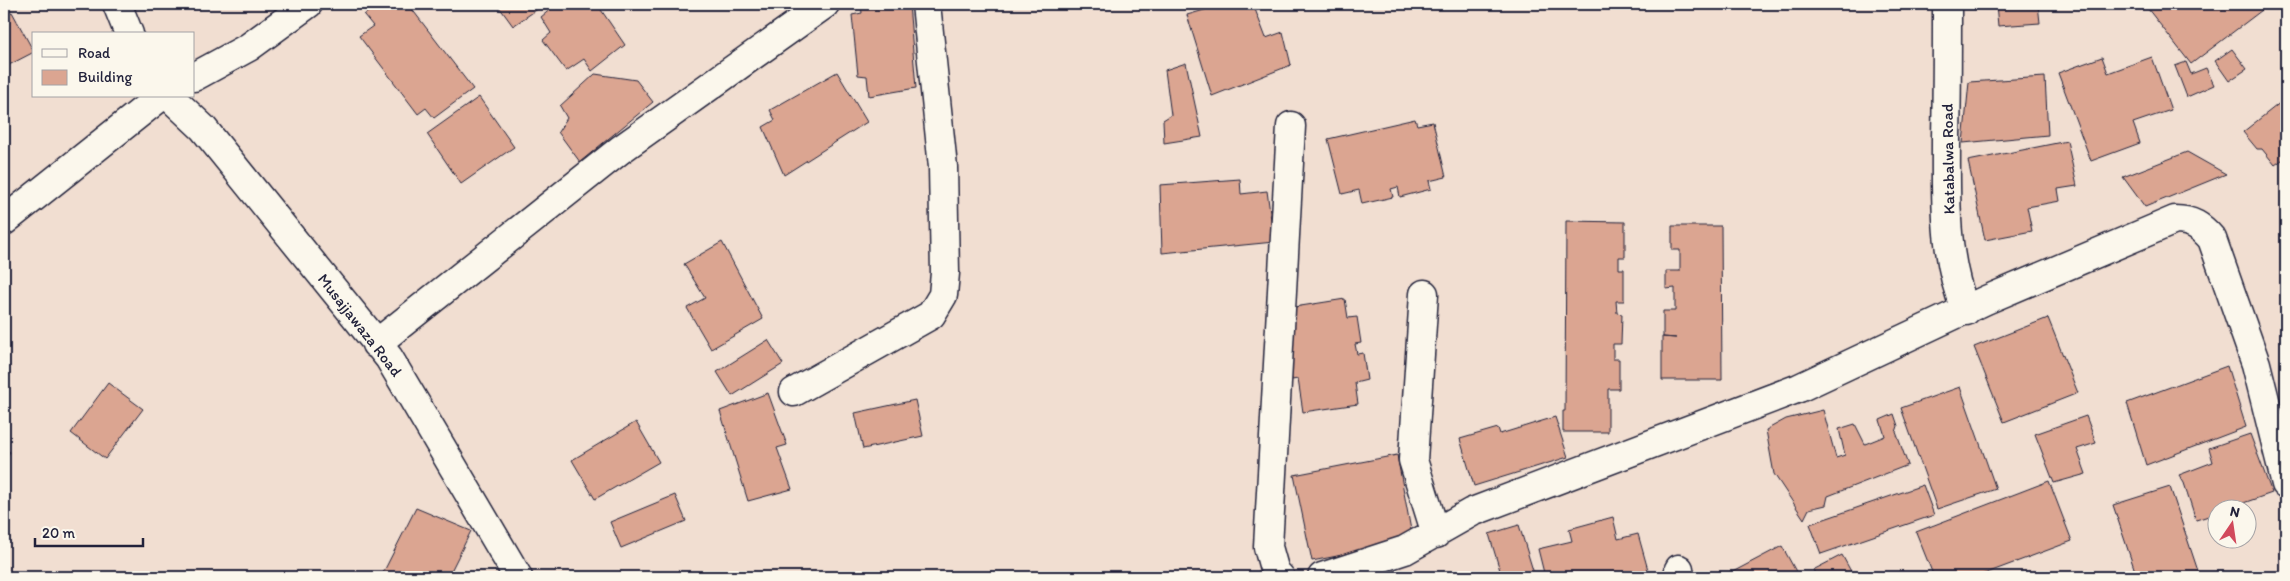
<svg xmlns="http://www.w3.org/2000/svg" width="2290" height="581" font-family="Itim,sans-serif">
	<rect width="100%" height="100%" fill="#f1ded1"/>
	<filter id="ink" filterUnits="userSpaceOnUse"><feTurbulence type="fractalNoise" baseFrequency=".02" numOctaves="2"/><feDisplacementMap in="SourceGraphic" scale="10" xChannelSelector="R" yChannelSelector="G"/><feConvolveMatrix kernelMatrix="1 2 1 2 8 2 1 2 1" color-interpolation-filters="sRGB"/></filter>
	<g filter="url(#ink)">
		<!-- building -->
		<path fill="#dba591" stroke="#22223b" d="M378,4H408L473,89L434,118L426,108L418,114L359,36L373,26L364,15Z
			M497,4H545L513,26Z
			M557,4H597L625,45L592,71L584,59L566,71L543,40L551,33L541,17Z
			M861,4H909L916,88L869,96L867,76L858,75L852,15L862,13Z
			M1178,4H1209L1178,7Z
			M1225,4H1253L1266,38L1283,32L1291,65L1212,96L1187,15Z
			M1996,4H2038L2040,23L1998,26Z
			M2144,4H2270L2191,64Z
			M12,12L34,52L7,66L4,59V17Z
			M2232,49L2247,69L2229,81L2215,61Z
			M2102,57L2108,73L2152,57L2171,110L2133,123L2140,143L2091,161L2058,73Z
			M2186,62L2191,74L2206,68L2214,85L2187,97L2175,66Z
			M1186,63L1202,137L1164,143L1163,120L1171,115L1165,70Z
			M837,72L867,122L784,175L763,127L775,120L770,110Z
			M595,74L636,80L653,102L580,162L558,132L567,118L560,106Z
			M2045,77L2048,135L1963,143L1969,82Z
			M479,97L514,147L461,184L427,134Z
			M2286,98V157L2275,165L2262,149H2257L2243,132Z
			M1415,119L1417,125L1433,122L1446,177L1429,181L1431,189L1400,197L1398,187L1391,189L1393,197L1362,204L1359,190L1342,194L1328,139Z
			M2067,141L2077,186L2058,189L2060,201L2027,207L2032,231L1985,240L1968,161Z
			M2187,152L2226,174L2145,207L2123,177Z
			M1240,179L1241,194L1267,191L1274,242L1162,253L1160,185Z
			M1566,221L1625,222V257H1619V269H1624V301H1616L1617,313L1622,314L1621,344H1613V359H1619V389H1608V432H1563V411H1565Z
			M1672,226H1721L1722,380H1662V337L1676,338L1663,337V311H1675V288L1666,289V271H1680V250H1672Z
			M722,242L763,319L711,349L687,308L705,298L684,264Z
			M1345,299L1348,318L1357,317L1361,343L1355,344L1357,354L1363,353L1367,380L1355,383L1358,404L1303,412L1298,379L1292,380L1286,341L1288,308Z
			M2048,318L2078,393L2004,422L1974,347Z
			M768,340L783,364L732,396L717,372Z
			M2227,366L2246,427L2146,465L2127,403Z
			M108,383L143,409L105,459L71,433Z
			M1960,387L1996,489L1937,509L1901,408Z
			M768,393L787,445L777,448L792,489L748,501L720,411Z
			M915,400L923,436L863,449L855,413Z
			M1823,410L1836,458L1845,455L1839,429L1855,424L1865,444L1885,436L1880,420L1894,414L1898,426L1896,432L1908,465L1828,496L1826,505L1809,509L1804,519L1774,474L1766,430L1786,419Z
			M2086,416L2096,443L2077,449L2086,474L2054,483L2035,434Z
			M1555,417L1568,457L1474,486L1460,439L1498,428L1500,434Z
			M636,422L659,462L595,499L572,460Z
			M2250,434L2272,493L2229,508H2218V513L2196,520L2184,483L2179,475L2213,462L2209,448Z
			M4,447L10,452L4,460Z
			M1397,455L1413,541L1312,561L1294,475Z
			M2049,481L2072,541L1976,577H1934L1916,532Z
			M1923,485L1934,515L1821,554L1810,524Z
			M2170,487L2200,577H2137L2113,505Z
			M675,495L686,521L621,548L610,522Z
			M416,508L471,531L448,577H381Z
			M1613,517L1618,539L1638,534L1650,577H1545L1538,549L1572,541L1569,529Z
			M1519,525L1535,577H1502L1489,534Z
			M1782,546L1799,577H1723Z
			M1842,555L1854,577H1817L1813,570Z"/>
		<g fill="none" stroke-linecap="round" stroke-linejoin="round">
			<defs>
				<path id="minor" d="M117,4L129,34
					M1947,4C1947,48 1947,93 1946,138C1946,195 1943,257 1966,311
					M194,77L249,47L308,4
					M169,96L203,128L389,358L518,577
					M4,221L161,96
					M1424,294L1413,460L1436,534
					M376,344L620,150L825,4
					M794,392L931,315L943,295L945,273L943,167L926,4
					M1679,569L1680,577
					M1280,577L1275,572L1268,547L1291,126
					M1322,577L1405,550L1472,512L1799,388L1986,300L2175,220C2192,220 2201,226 2212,239L2256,364L2286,484"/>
			</defs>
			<!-- minor casing -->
			<use href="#minor" stroke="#22223b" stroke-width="31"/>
			<!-- minor -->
			<use href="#minor" stroke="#fbf7ec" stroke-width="28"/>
		</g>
	</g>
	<g text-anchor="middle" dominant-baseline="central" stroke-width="4" stroke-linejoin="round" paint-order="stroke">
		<!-- street labels -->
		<g font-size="16" fill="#22223b" stroke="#fbf7ec">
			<text transform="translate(1948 159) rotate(-91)">Katabalwa Road</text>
			<text transform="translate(360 325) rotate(52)">Musajjawaza Road</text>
		</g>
	</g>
	<!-- margin -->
	<rect width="2290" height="581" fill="none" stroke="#fbf7ec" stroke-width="20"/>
	<rect x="10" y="10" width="2270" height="561" fill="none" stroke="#22223b" stroke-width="2" filter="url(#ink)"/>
	<!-- legend -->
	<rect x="32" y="32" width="162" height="65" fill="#fbf7ec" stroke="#a4a2a5"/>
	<rect x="42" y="49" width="25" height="8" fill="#fbf7ec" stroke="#a4a2a5"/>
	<text x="78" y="58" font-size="15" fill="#22223b">Road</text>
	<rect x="42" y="70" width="25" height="15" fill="#dba591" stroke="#a4a2a5"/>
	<text x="78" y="82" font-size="15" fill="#22223b">Building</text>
	<!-- north arrow -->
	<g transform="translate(2232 524) rotate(13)"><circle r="24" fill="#fbf7ec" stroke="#a4a2a5"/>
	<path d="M0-4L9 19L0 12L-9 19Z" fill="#d1495b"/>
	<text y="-8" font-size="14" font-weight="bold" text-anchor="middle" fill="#22223b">N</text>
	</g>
	<!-- scale -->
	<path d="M35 538v8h108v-8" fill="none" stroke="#22223b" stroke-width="2.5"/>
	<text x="42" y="538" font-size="15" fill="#22223b" stroke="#fbf7ec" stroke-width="4" paint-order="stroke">20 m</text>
</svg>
